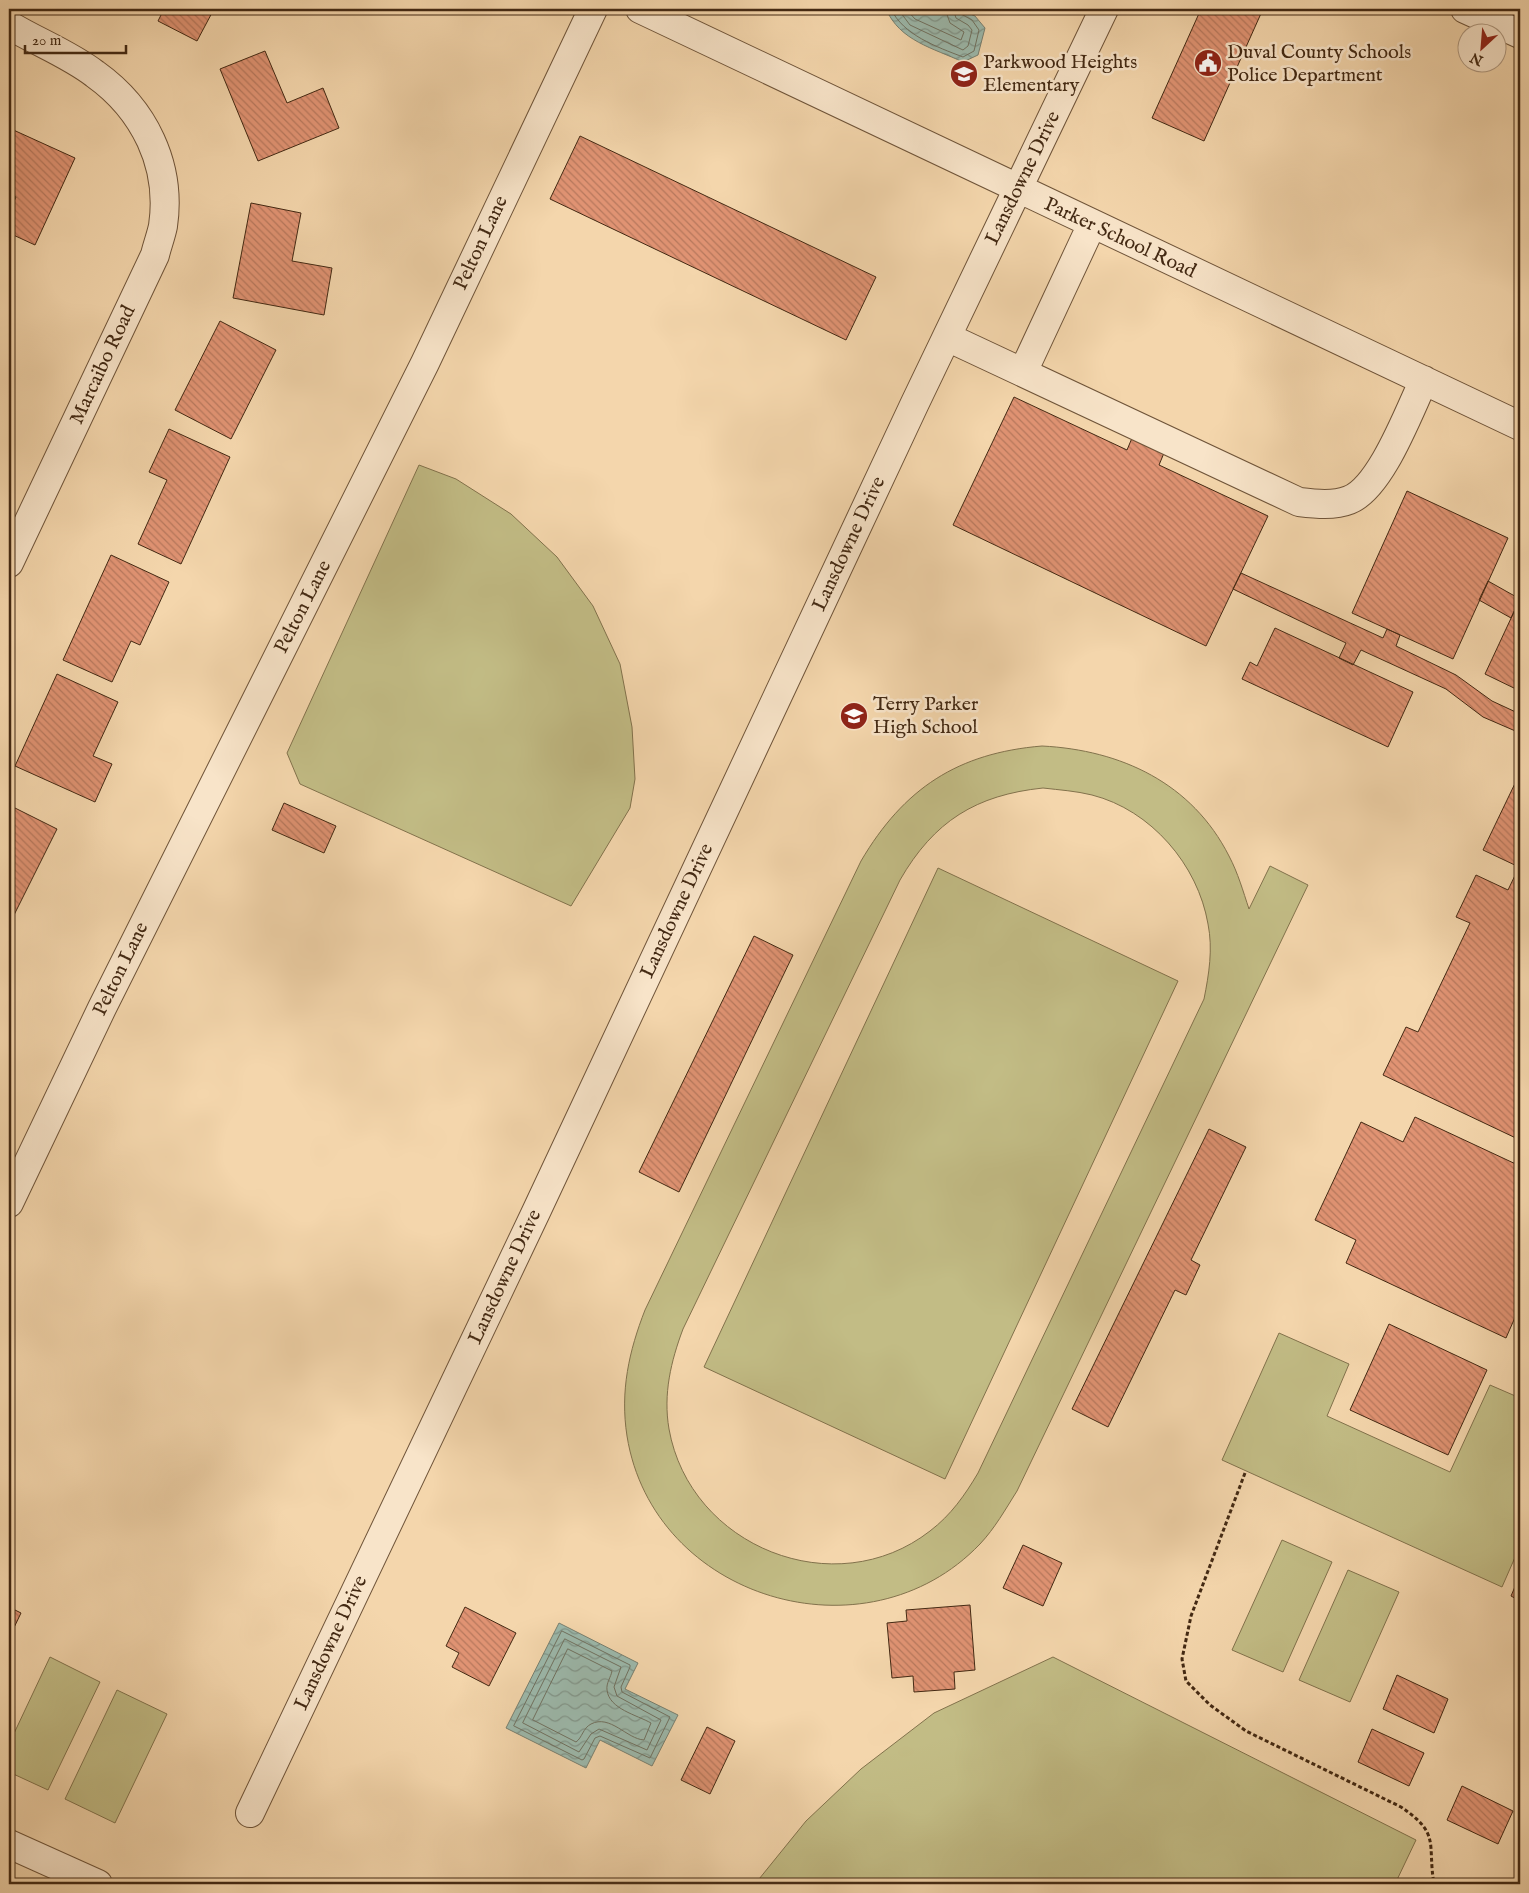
<svg xmlns="http://www.w3.org/2000/svg" width="1529" height="1893" font-family="'IM FELL English',serif">
	<defs>
		<pattern id="water-waves" width="16" height="10" patternUnits="userSpaceOnUse" patternTransform="scale(1.25)"><rect width="16" height="10" fill="#9cb9ac"/><path d="M0 5q4-4 8 0t8 0" fill="none" stroke="#81968b"/></pattern>
		<pattern id="building-back-hatch" width="6" height="6" patternUnits="userSpaceOnUse" patternTransform="scale(1.25)"><rect width="6" height="6" fill="#e09373"/><path d="M-1 5l2 2M0 0l6 6M5-1l2 2" fill="none" stroke="#b7785d"/></pattern>
	</defs>
	<rect width="100%" height="100%" fill="#f4d6ac"/>
	<filter id="stains"><feTurbulence type="fractalNoise" baseFrequency=".004" numOctaves="4"/><feColorMatrix values="0 0 0 0 .2 0 0 0 0 .09 0 0 0 0 .02 0 0 0 .5 -.17"/></filter>
	<radialGradient id="worn" r=".72"><stop offset=".6" stop-color="#630" stop-opacity="0"/><stop offset="1" stop-color="#630" stop-opacity=".3"/></radialGradient>
	<!-- grass -->
	<path fill="#c2bc85" stroke="#82724c" fill-rule="evenodd" d="M419,465L456,479L511,514L557,557L593,606L620,664L632,727L635,779L630,808L571,906L300,784L287,753Z
		M1042,746C1121,750 1192,783 1229,856C1238,873 1243,891 1249,909L1270,866L1308,885L1017,1491C1005,1510 995,1528 980,1544C866,1663 653,1599 627,1436C620,1391 629,1351 645,1310L861,861C904,788 958,753 1042,746ZM1043,788C1060,790 1076,791 1092,795C1151,810 1198,865 1208,924C1213,949 1209,974 1204,999L978,1473C965,1495 951,1515 930,1531C835,1605 690,1547 669,1429C663,1394 671,1361 683,1329L900,880C934,821 976,795 1043,788Z
		M938,868L1178,981L945,1479L704,1367Z
		M1279,1333L1349,1364L1327,1416L1450,1472L1490,1385L1520,1398V1546L1502,1587L1222,1460Z
		M1282,1540L1332,1562L1283,1672L1232,1650Z
		M1348,1570L1399,1592L1350,1702L1299,1680Z
		M50,1657L100,1682L48,1790L9,1772V1744Z
		M1053,1657L1416,1840L1395,1884H755L806,1821L861,1769L934,1713Z
		M117,1690L167,1714L115,1823L65,1799Z"/>
	<!-- water -->
	<path fill="url(#water-waves)" stroke="#787f6f" d="M886,9H959L975,16L985,28L978,55L963,62C933,48 900,41 886,9Z
		M559,1623L638,1663L625,1689L678,1715L652,1766L600,1740L586,1768L506,1728Z"/>
	<g fill="none" stroke-linecap="round" stroke-linejoin="round">
		<!-- shore -->
		<path stroke="#707160" stroke-width="1" d="M891,9C903,35 937,47 963,57L974,51L979,30L972,20L961,14L959,9
			M898,9L910,25L963,50L968,46L972,30L968,25L956,18L953,9
			M906,9L915,19L961,40L964,32L950,23L945,9
			M562,1631L630,1665V1667L621,1687L622,1692L670,1717L650,1758L600,1736L595,1738L584,1759L582,1760L514,1726Z
			M565,1639L621,1667L614,1687L617,1696L661,1720L647,1750L599,1729L591,1734L579,1752L523,1723Z
			M568,1649L612,1671C611,1677 606,1683 607,1690C609,1709 637,1715 651,1723L644,1740C627,1739 610,1714 591,1724C583,1728 582,1738 576,1742L533,1720Z"/>
	</g>
	<!-- building -->
	<path fill="url(#building-back-hatch)" stroke="#432913" d="M164,9H214L197,41L158,21Z
		M1201,9H1263L1204,141L1152,118Z
		M265,51L287,103L323,88L339,128L258,161L220,69Z
		M9,128L75,158L35,245L9,233V212L16,197L9,194Z
		M580,136L876,277L846,340L550,199Z
		M251,203L301,213L292,261L332,268L324,315L233,298Z
		M220,321L276,350L231,439L175,410Z
		M1014,397L1127,450L1132,438L1164,453L1159,465L1268,516L1206,646L953,525Z
		M169,429L230,457L181,564L138,544L167,480L149,472Z
		M1407,491L1508,538L1453,659L1352,613Z
		M111,555L169,582L140,645L131,641L112,682L63,660Z
		M1241,573L1383,638L1387,629L1400,635L1396,646L1456,675L1492,701L1520,714V733L1483,717L1446,689L1361,650L1353,665L1339,658L1346,643L1233,589Z
		M1488,581L1520,599L1511,618L1479,600Z
		M1520,599V691L1485,674Z
		M1275,628L1413,692L1388,747L1242,679L1250,662L1257,666Z
		M57,674L118,702L93,756L112,764L95,802L15,766Z
		M1520,773V1140L1383,1075L1406,1027L1418,1032L1470,923L1456,917L1476,875L1508,890L1519,867L1483,850Z
		M284,803L336,826L324,853L272,830Z
		M9,805L57,829L9,925Z
		M754,936L793,955L679,1192L639,1172Z
		M1415,1117L1520,1166V1306L1506,1338L1346,1263L1356,1240L1315,1220L1361,1122L1403,1142Z
		M1209,1129L1246,1147L1191,1260L1200,1265L1186,1295L1175,1290L1108,1427L1072,1409Z
		M1389,1324L1487,1370L1448,1455L1350,1410Z
		M1023,1545L1062,1563L1043,1606L1003,1588Z
		M1520,1575V1601L1511,1596Z
		M970,1605L975,1670L954,1672L955,1689L914,1692L913,1676L892,1678L887,1623L907,1621L906,1610Z
		M9,1607L21,1613L9,1638Z
		M465,1607L516,1633L489,1686L452,1667L459,1653L446,1646Z
		M1397,1675L1448,1699L1434,1733L1383,1709Z
		M707,1727L735,1741L710,1794L681,1780Z
		M1372,1729L1424,1753L1409,1786L1358,1762Z
		M1462,1786L1513,1811L1498,1844L1447,1820Z"/>
	<g fill="none" stroke-linecap="round" stroke-linejoin="round">
		<defs>
			<path id="minor" d="M640,9L1520,426
				M1465,9L1520,34
				M9,25C37,42 69,54 95,74C144,109 172,165 163,226C161,236 157,246 155,255L9,563
				M947,337L1299,502C1316,504 1334,506 1349,500C1381,488 1409,411 1424,380
				M1023,372L1092,224
				M9,1203L102,1008L425,363L593,9
				M250,1813L536,1212L915,403L1104,9
				M9,1844L98,1884"/>
		</defs>
		<!-- minor casing -->
		<use href="#minor" stroke="#6f5439" stroke-width="30"/>
		<!-- path -->
		<path stroke="#432913" stroke-width="3" stroke-dasharray="4 2.5" stroke-linecap="butt" d="M1245,1473L1191,1616L1182,1659L1186,1681L1210,1705L1246,1731L1401,1807C1441,1834 1427,1843 1434,1884"/>
		<!-- minor -->
		<use href="#minor" stroke="#f8e4c9" stroke-width="28"/>
	</g>
	<!-- icons -->
	<defs>
		<symbol id="civic-disc" viewBox="-11 -11 22 22"><circle r="9.5" fill="#8f2418" stroke="#f8e4c9"/><path d="M-.6-6.5H3V-4.5H.6V-3L4-1V1h2V6H-6V1h2V-1L-.6-3ZM-1.2 2.5V6h2.4V2.5Z" fill="#fff"/></symbol>
		<symbol id="school-disc" viewBox="-11 -11 22 22"><circle r="9.5" fill="#8f2418" stroke="#f8e4c9"/><path d="M0-5L7-2L0 1L-7-2ZM-4 1L0 2.5L4 1V4Q0 6-4 4Z" fill="#fff"/></symbol>
	</defs>
	<g fill-rule="evenodd">
		<use href="#civic-disc" x="1192" y="47" width="32" height="32"/>
		<use href="#school-disc" x="948" y="58" width="32" height="32"/>
		<use href="#school-disc" x="838" y="700" width="32" height="32"/>
	</g>
	<g text-anchor="middle" dominant-baseline="central" stroke-width="5" stroke-linejoin="round" paint-order="stroke">
		<!-- poi labels -->
		<g font-size="20" fill="#432913" stroke="#f8e4c9" text-anchor="start">
			<text x="1227" y="52">Duval County Schools<tspan x="1227" dy="23">Police Department</tspan></text>
			<text x="983" y="62">Parkwood Heights<tspan x="983" dy="23">Elementary</tspan></text>
			<text x="873" y="704">Terry Parker<tspan x="873" dy="23">High School</tspan></text>
		</g>
		<!-- street labels -->
		<g font-size="20" fill="#432913" stroke="#f8e4c9">
			<text transform="translate(1023 178) rotate(-64)">Lansdowne Drive</text>
			<text transform="translate(1120 238) rotate(25)">Parker School Road</text>
			<text transform="translate(481 243) rotate(-65)">Pelton Lane</text>
			<text transform="translate(103 365) rotate(-65)">Marcaibo Road</text>
			<text transform="translate(849 544) rotate(-65)">Lansdowne Drive</text>
			<text transform="translate(303 607) rotate(-63)">Pelton Lane</text>
			<text transform="translate(677 911) rotate(-65)">Lansdowne Drive</text>
			<text transform="translate(121 969) rotate(-64)">Pelton Lane</text>
			<text transform="translate(505 1277) rotate(-65)">Lansdowne Drive</text>
			<text transform="translate(331 1643) rotate(-65)">Lansdowne Drive</text>
		</g>
	</g>
	<!-- margin -->
	<rect width="1529" height="1893" fill="none" stroke="#f4d6ac" stroke-width="30"/>
	<rect x="10" y="10" width="1509" height="1873" fill="none" stroke="#432913" stroke-width="2.5"/>
	<rect x="15" y="15" width="1499" height="1863" fill="none" stroke="#432913"/>
	<!-- north arrow -->
	<g transform="translate(1482 48) rotate(206)"><circle r="24" fill="#f8e4c9" stroke="#b09980"/>
	<path d="M0-4L9 19L0 12L-9 19Z" fill="#8f2418"/>
	<text y="-8" font-size="14" font-weight="bold" text-anchor="middle" fill="#432913">N</text>
	</g>
	<!-- scale -->
	<path d="M25 45v8h101v-8" fill="none" stroke="#432913" stroke-width="2.5"/>
	<text x="32" y="45" font-size="15" fill="#432913" stroke="#f8e4c9" stroke-width="4" paint-order="stroke">20 m</text>
	<rect width="100%" height="100%" filter="url(#stains)"/>
	<rect width="100%" height="100%" fill="url(#worn)"/>
</svg>
